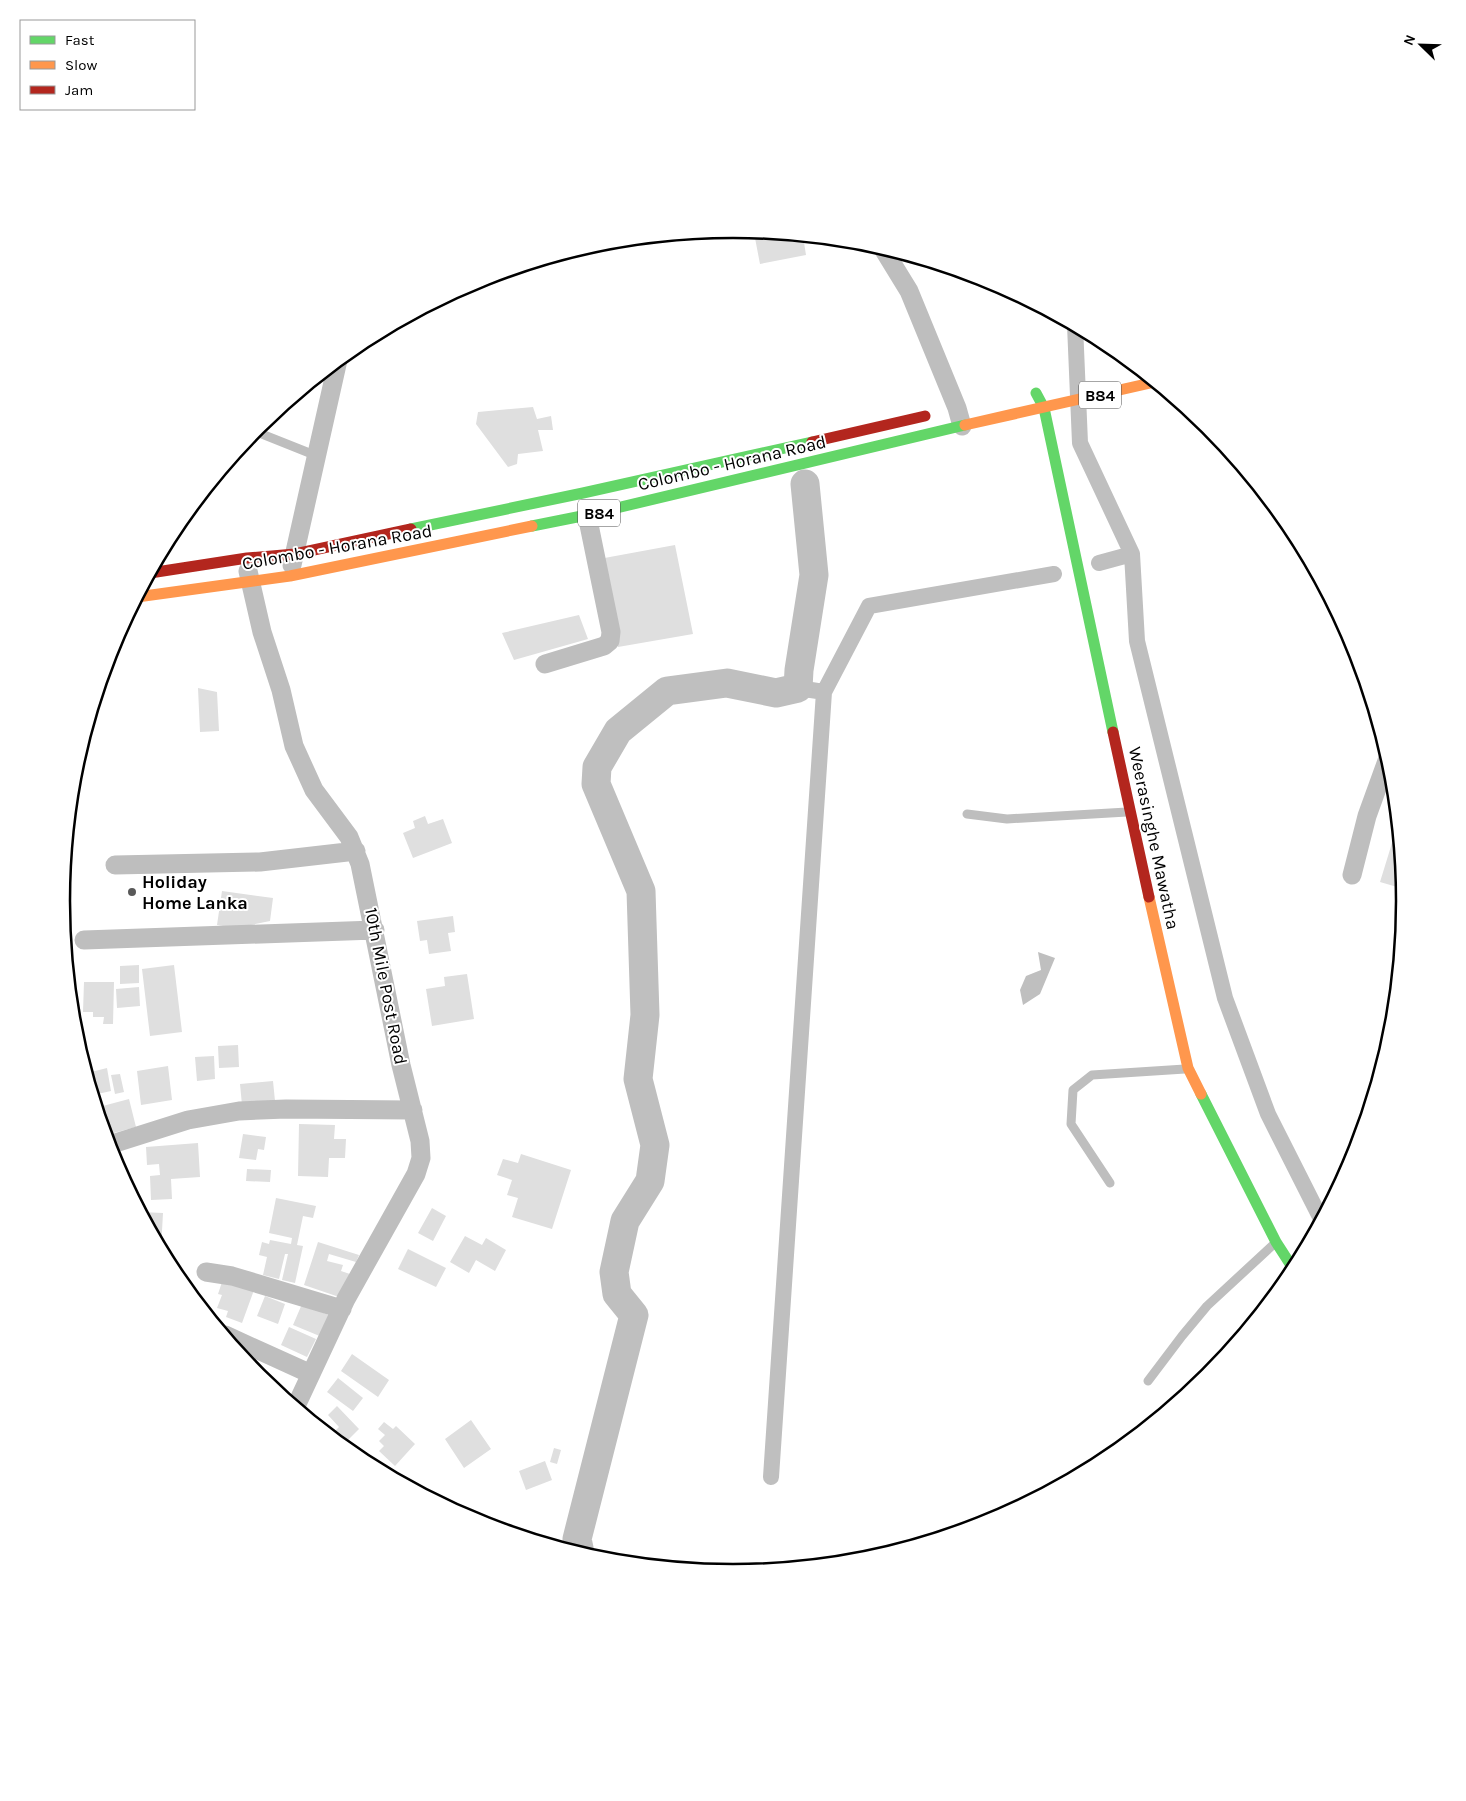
<svg xmlns="http://www.w3.org/2000/svg" width="1466" height="1801" font-family="Karla,sans-serif">
	<rect width="100%" height="100%" fill="#fff"/>
	<!-- water -->
	<path fill="#bfbfbf" d="M1038,952L1055,958L1040,994L1023,1005L1020,990L1026,976L1041,970Z"/>
	<g fill="none" stroke-linecap="round" stroke-linejoin="round">
		<!-- canal -->
		<path stroke="#bfbfbf" stroke-width="16" d="M1075,325L1080,443L1132,554L1137,641L1225,998L1268,1114L1321,1219
			M1099,563L1132,554
			M824,692L869,606L1054,574
			M771,1477L824,692L798,688"/>
		<!-- river -->
		<path stroke="#bfbfbf" stroke-width="29" d="M580,1553L577,1539L634,1315L617,1294L614,1272L625,1221L650,1181L655,1145L638,1079L645,1015L641,891L596,784L597,767L618,731L667,691L727,683L776,693L798,688L799,670L814,575L805,484"/>
	</g>
	<!-- building -->
	<path fill="#dfdfdf" d="M779,233L803,236L806,255L760,264L755,238Z
		M533,407L537,419L551,416L553,430H538L543,451L518,454L517,464L508,467L476,424L478,412Z
		M675,545L693,634L618,647L599,559Z
		M579,615L588,639L514,660L502,633Z
		M198,688L217,692L219,731L200,732Z
		M425,816L428,824L443,819L452,843L413,858L403,833L415,828L413,821Z
		M1392,843L1399,846L1404,889L1380,882Z
		M222,891L273,898L270,921L236,928L217,925Z
		M453,916L455,932L448,933L451,951L429,954L427,940L420,941L417,921Z
		M139,965V983L120,984V966Z
		M174,965L182,1032L150,1036L142,969Z
		M467,974L474,1019L432,1026L426,989L445,986L444,977Z
		M84,982H114L113,1024H103L104,1017H93V1012H83Z
		M139,987L140,1006L117,1008L116,989Z
		M238,1045L239,1067L219,1068L218,1046Z
		M214,1056L215,1079L197,1081L195,1057Z
		M168,1066L172,1100L141,1105L137,1071Z
		M107,1068L111,1091L93,1095L87,1073Z
		M120,1074L124,1092L115,1094L111,1075Z
		M273,1081L275,1101L242,1105L240,1084Z
		M129,1099L136,1127L106,1135L99,1107Z
		M299,1124L335,1125L334,1139H346L345,1158H329L328,1177L298,1176Z
		M243,1134L266,1137L264,1150L258,1149L256,1160L239,1158Z
		M198,1143L200,1177L171,1179L172,1199L151,1200L150,1176L160,1175L159,1164L147,1165L146,1147Z
		M521,1154L571,1170L552,1229L512,1217L518,1198L507,1195L512,1180L497,1175L503,1159L518,1163Z
		M247,1169L271,1170L270,1182L246,1181Z
		M276,1198L316,1206L313,1218L303,1216L297,1245L303,1246L295,1283L282,1280L288,1254H285L279,1279L263,1275L267,1257L259,1255L262,1242L269,1244L270,1240L291,1244L292,1238L269,1233Z
		M432,1208L446,1216L433,1241L418,1233Z
		M141,1212L163,1213L161,1249L152,1232Z
		M465,1236L482,1245L486,1238L506,1250L495,1271L476,1260L469,1273L450,1262Z
		M318,1242L359,1255L356,1262L329,1254L327,1261L343,1265L341,1271L350,1274L342,1298L304,1285Z
		M408,1249L446,1268L436,1287L398,1269Z
		M223,1279L254,1290L242,1323L226,1317L228,1311L217,1308L222,1295L218,1294Z
		M265,1296L285,1304L278,1324L257,1316Z
		M302,1304L331,1316L322,1337L293,1325Z
		M289,1327L316,1339L307,1357L281,1345Z
		M352,1354L389,1380L378,1397L341,1371Z
		M338,1378L363,1398L353,1411L327,1392Z
		M337,1406L359,1429L343,1445L322,1428L325,1424L334,1432L339,1427L328,1415Z
		M471,1420L491,1449L464,1468L445,1439Z
		M384,1422L393,1429L396,1426L415,1444L395,1466L379,1451L384,1446L379,1441L385,1435L378,1429Z
		M554,1448L561,1450L557,1464L550,1462Z
		M545,1461L552,1480L526,1490L519,1471Z"/>
	<g fill="none" stroke-linecap="round" stroke-linejoin="round">
		<!-- lane -->
		<path stroke="#bebebe" stroke-width="9" d="M254,431L317,456
			M967,814L1007,819L1127,812
			M1110,1183L1071,1124L1073,1090L1092,1075L1185,1069
			M1148,1381L1182,1336L1207,1306L1274,1244"/>
		<!-- street -->
		<path stroke="#bebebe" stroke-width="19" d="M882,247L909,291L957,408L962,426
			M292,565L338,360
			M248,571L262,632L281,690L294,746L314,790L349,837L360,864L401,1065L420,1141L421,1158L416,1174L346,1299L296,1406
			M545,664L604,646L610,641L611,632L587,515
			M115,865L260,862L356,851
			M1352,875L1367,816L1388,758
			M84,940L375,930
			M109,1145L188,1120L239,1111L286,1109L413,1110
			M206,1272L232,1276L342,1309
			M225,1335L311,1374"/>
		<!-- fast -->
		<path stroke="#63d668" stroke-width="11" d="M1036,393L1044,408L1113,732
			M532,526L587,515L965,425
			M411,529L583,493L812,442
			M1201,1094L1276,1242L1294,1270"/>
		<!-- slow -->
		<path stroke="#ff974d" stroke-width="11" d="M965,425L1155,382
			M137,597L290,576L532,526
			M1149,897L1188,1068L1201,1094"/>
		<!-- jam -->
		<path stroke="#b3261e" stroke-width="11" d="M812,442L925,416
			M150,573L247,558L295,554L411,529
			M1113,732L1149,897"/>
	</g>
	<!-- markers -->
	<circle fill="#595959" stroke="#fff" stroke-width="2" cx="132" cy="892" r="5"/>
	<g text-anchor="middle" dominant-baseline="central" stroke-width="4" stroke-linejoin="round" paint-order="stroke">
		<!-- shield labels -->
		<g fill="#fff" stroke="#4c4c4c" stroke-width="1">
			<rect x="1079" y="381.5" width="42" height="27" rx="4"/>
			<rect x="578" y="499.5" width="42" height="27" rx="4"/>
		</g>
		<g font-size="16" font-weight="bold" fill="#000">
			<text x="1100" y="395">B84</text>
			<text x="599" y="513">B84</text>
		</g>
		<!-- street labels -->
		<g font-size="18" fill="#000" stroke="#fff">
			<text transform="translate(732 463) rotate(-13)">Colombo - Horana Road</text>
			<text transform="translate(337 547) rotate(-10)">Colombo - Horana Road</text>
			<text transform="translate(1154 838) rotate(78)">Weerasinghe Mawatha</text>
			<text transform="translate(386 986) rotate(79)">10th Mile Post Road</text>
		</g>
		<!-- poi labels -->
		<g font-size="18" font-weight="bold" fill="#000" stroke="#fff" text-anchor="start">
			<text x="142" y="882">Holiday<tspan x="142" dy="21">Home Lanka</tspan></text>
		</g>
	</g>
	<!-- crop -->
	<path d="M0 0H1466V1801H0ZM70 901a663 663 0 1 1 1326 0a663 663 0 1 1-1326 0Z" fill="#fff" fill-rule="evenodd"/>
	<path fill="none" stroke="#000" stroke-width="2.5" d="M70 901a663 663 0 1 1 1326 0a663 663 0 1 1-1326 0Z"/>
	<!-- legend -->
	<rect x="20" y="20" width="175" height="90" fill="#ffffff" stroke="#999999"/>
	<rect x="30" y="36" width="25" height="8" fill="#63d668" stroke="#999999"/>
	<text x="65" y="45" font-size="15" fill="#000000">Fast</text>
	<rect x="30" y="61" width="25" height="8" fill="#ff974d" stroke="#999999"/>
	<text x="65" y="70" font-size="15" fill="#000000">Slow</text>
	<rect x="30" y="86" width="25" height="8" fill="#b3261e" stroke="#999999"/>
	<text x="65" y="95" font-size="15" fill="#000000">Jam</text>
	<!-- north arrow -->
	<g transform="translate(1421 45) rotate(293)" stroke="#ffffff" stroke-width="4" paint-order="stroke">
	<path d="M0-4L9 19L0 12L-9 19Z" fill="#000000"/>
	<text y="-8" font-size="14" font-weight="bold" text-anchor="middle" fill="#000000">N</text>
	</g>
</svg>
